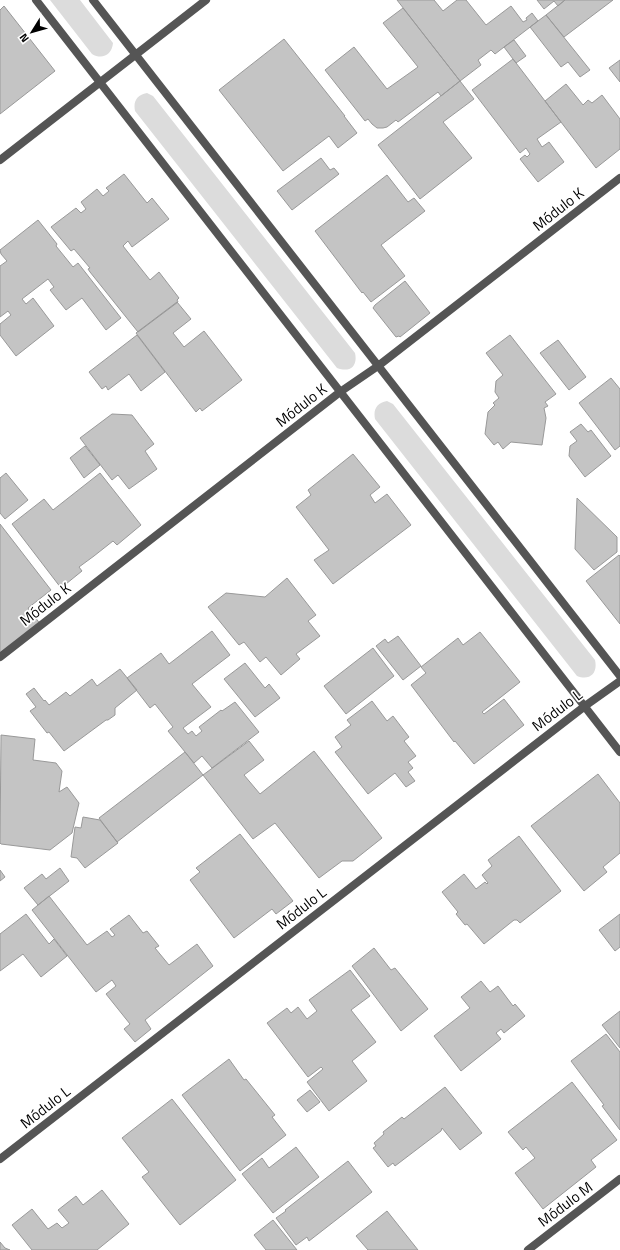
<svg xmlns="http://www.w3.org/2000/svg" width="620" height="1250" font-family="'Titillium Web',sans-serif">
	<rect width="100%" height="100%" fill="#fff"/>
	<!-- green -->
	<path fill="#dcdcdc" d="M50,0H80L113,43C112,55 102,60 92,54Z
		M147,93L153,96L355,353C358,366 350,373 337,368L135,111C133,101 137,95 147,93Z
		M387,401L393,404L595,660C598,673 590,681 577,676L375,419C373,409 377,403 387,401Z"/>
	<!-- building -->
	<path fill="#c4c4c4" stroke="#999" d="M397,0H434L443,11L457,0H466L486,25L511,6L523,22L527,20L526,18L532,13L538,21L495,54L491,50L478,60L481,65L460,81Z
		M537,0H565L558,6L554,1L544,9Z
		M565,0H613L564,37L546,15Z
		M4,6L55,71L0,114V10Z
		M403,8L460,81L441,96L438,92L398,122L396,120L387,127L383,128H377L372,124L368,119L365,121L325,70L354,47L387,89L418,67L383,23Z
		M546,15L590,70L580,77L568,62L561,67L530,27Z
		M284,39L345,116H344L357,133L338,148L329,136L283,171L219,90Z
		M514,40L526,56L516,63L504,47Z
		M513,59L561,122L537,139L542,147L549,142L564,162L538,182L520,159L525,155L527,157L530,154L526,148L520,153L472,90Z
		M620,60V82L609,68Z
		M460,81L474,99L443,122L472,158L420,199L378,145Z
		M566,84L583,105L588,100L592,103L602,95L620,119V149L596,168L545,101Z
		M321,158L330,170L334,168L339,174L292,210L277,191Z
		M124,174L147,203L152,198L169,219L132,247L128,241L123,246L150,280L159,272L179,298L177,300L178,302L138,332L90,272L88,269L90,268L74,249L71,251L51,227L76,208L81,213L86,209L81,202L97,189L103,196L109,191L106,188Z
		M387,175L408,202L414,198L425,211L381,245L405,276L371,302L363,292L362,293L315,231Z
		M38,220L57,244L56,246L73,267L78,263L121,318L106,330L82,298L66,310L50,290L54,287L48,279L22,299L26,304L33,298L54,326L16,356L0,335V324L11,315L8,311L0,317V266L7,261L1,254L0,250Z
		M405,281L430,313L400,337L399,336L396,337L373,308L375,305Z
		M177,302L191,319L173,333L184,347L204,331L242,380L202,411L200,408L196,412L136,333Z
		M137,335L165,372L141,391L129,374L108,390L106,386L102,389L89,372Z
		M510,335L556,394L545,402L548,406L544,408L546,418L542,445L511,442L503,449L498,442L494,445L485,434L488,412L495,405L493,403L499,398L495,392L496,381L503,375L486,353Z
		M558,340L586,377L569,390L540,353Z
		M611,378L620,389V446L615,450L579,403Z
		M112,414L132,415L154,444L145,451L157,469L129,489L118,475L112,480L80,438Z
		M581,424L588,432L591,430L611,456L585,477L569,456L570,446L577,441L570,432Z
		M85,446L100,465L84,478L70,458Z
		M353,454L380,487L370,495L375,503L387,494L411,525L333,584L314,560L329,550L296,507L311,495L308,490Z
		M6,473L28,500L5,519L0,513V478Z
		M100,473L141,525L117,545L113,541L94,556L79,567L82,571L61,588L12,524L44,499L53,510Z
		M577,498L617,537V552L594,570L575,549Z
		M0,524L51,590L28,608L41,625L0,657Z
		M619,555L620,556V624L586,581Z
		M287,578L316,615L308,621L320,636L296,654L300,659L281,675L266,657L260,662L244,642L239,645L208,607L226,593L265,597Z
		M212,631L230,655L192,684L211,707L183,728L188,734L192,731L196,736L202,731L199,727L221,710L222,711L235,702L259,732L212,768L202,756L194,763L168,731L173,727L155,704L150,708L127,678L161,653L169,664Z
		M480,632L520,682L482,712L484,714L504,699L524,725L474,764L455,741L454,742L411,685L426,673L421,667L458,638L463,645Z
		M398,636L421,666L403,680L376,646L385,639L388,643Z
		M373,648L394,676L346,714L324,686Z
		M245,663L265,688L269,684L280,698L255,717L224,679Z
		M120,669L137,690L115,708V715L108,720H106L64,751L49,732L47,733L30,711L36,707L26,694L34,688L44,701L45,700L49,705L66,692L70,696L92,679L97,686Z
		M372,701L387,721L393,716L409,737L404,741L416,756L408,762L413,768L408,772L415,781L406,787L395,773L368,794L335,752L342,747L335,737L351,725L347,720Z
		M1,735L35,739L33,760L56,763L62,771L59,792L67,787L79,803L72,833L50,850L1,844L0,843Z
		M249,741L264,760L244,775L260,794L314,751L382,838L353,861H342L319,878L275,823L253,839L203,775Z
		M185,752L203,775L117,842L99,818Z
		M598,774L620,803V853L603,867L607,872L584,891L531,826Z
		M83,817L100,820L118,843L85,868L77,858L71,857L75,827L81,828Z
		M240,834L293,901L276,914L272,909L234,938L190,880L200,872L196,868Z
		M519,836L561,891L520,923L517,920H514L484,944L467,924L465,925L456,914L458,912L442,892L464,874L476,889L485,882L487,884L488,883L482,875L492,866L488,860Z
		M60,868L69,881L38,905L24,888L42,874L46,879Z
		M0,870L5,877L0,881Z
		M49,896L87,945L107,931L112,937L115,935L110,929L129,915L143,933L147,931L159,946L155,948L169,965L197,944L213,966L145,1020L151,1029L135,1042L124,1029L130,1024L106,994L116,986L112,980L96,992L32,910Z
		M26,914L49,944L54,939L67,956L41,977L23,954L0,971V934Z
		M620,914V947L615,951L599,930Z
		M374,948L391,970L395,968L428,1009L401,1031L352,966Z
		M350,970L370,996L351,1010L376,1042L352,1061L367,1081L329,1111L307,1082L323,1069L321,1067L308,1077L267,1023L287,1008L291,1013L298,1007L307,1019L317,1011L309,1000Z
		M481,981L490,992L498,986L513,1006L515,1004L525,1016L504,1033L501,1029L496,1033L501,1039L461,1071L434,1036L470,1008L461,997Z
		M620,1011V1048L602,1025Z
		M606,1034L620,1052V1130L602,1106L604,1105L571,1061Z
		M229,1059L244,1080L246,1079L275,1115L272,1117L286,1135L240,1171L182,1095Z
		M572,1082L617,1140L591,1160L596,1167L543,1209L515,1173L535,1158L526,1147L523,1150L508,1132Z
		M445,1087L482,1133L460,1150L442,1128L441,1131L395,1166L393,1163L388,1167L373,1148L376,1146L374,1143L384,1134L383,1132L402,1117L404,1119Z
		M310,1090L320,1102L307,1112L297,1100Z
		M172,1099L236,1180L180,1225L142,1177L149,1172L122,1138Z
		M296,1147L319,1177L273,1213L242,1174L262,1158L269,1168Z
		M348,1161L372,1192L309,1241L307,1237L296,1245L276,1218L286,1211L285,1210Z
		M102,1190L129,1224L97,1250H32L12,1225L32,1209L48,1229L57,1223L62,1228L69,1223L58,1210L76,1196L83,1205Z
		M387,1211L418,1250H368L356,1236Z
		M273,1220L297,1250H266L254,1235Z
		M0,1242L5,1248L10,1250H0Z"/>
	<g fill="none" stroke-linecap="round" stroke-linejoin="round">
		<!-- minor -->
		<path stroke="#555" stroke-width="8" d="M36,0L620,752
			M93,0L620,676
			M0,160L206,0
			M0,657L340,392L378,366L620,178
			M0,1159L585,706L620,681
			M528,1250L620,1179"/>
	</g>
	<g text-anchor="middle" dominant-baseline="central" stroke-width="3.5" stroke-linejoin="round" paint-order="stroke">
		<!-- street labels -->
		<g font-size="15" fill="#000" stroke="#fff">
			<text transform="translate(558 209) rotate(-38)">Módulo K</text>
			<text transform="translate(301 405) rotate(-38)">Módulo K</text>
			<text transform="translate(45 604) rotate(-38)">Módulo K</text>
			<text transform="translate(557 710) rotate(-37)">Módulo L</text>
			<text transform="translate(301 908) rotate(-38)">Módulo L</text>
			<text transform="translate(45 1107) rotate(-38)">Módulo L</text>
			<text transform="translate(565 1204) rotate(-37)">Módulo M</text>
		</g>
	</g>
	<!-- north arrow -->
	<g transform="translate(32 32) rotate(233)" stroke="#ffffff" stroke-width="3" paint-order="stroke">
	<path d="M0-3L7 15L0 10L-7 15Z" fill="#000000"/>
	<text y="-6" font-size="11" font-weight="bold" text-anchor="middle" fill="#000000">N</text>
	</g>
</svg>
